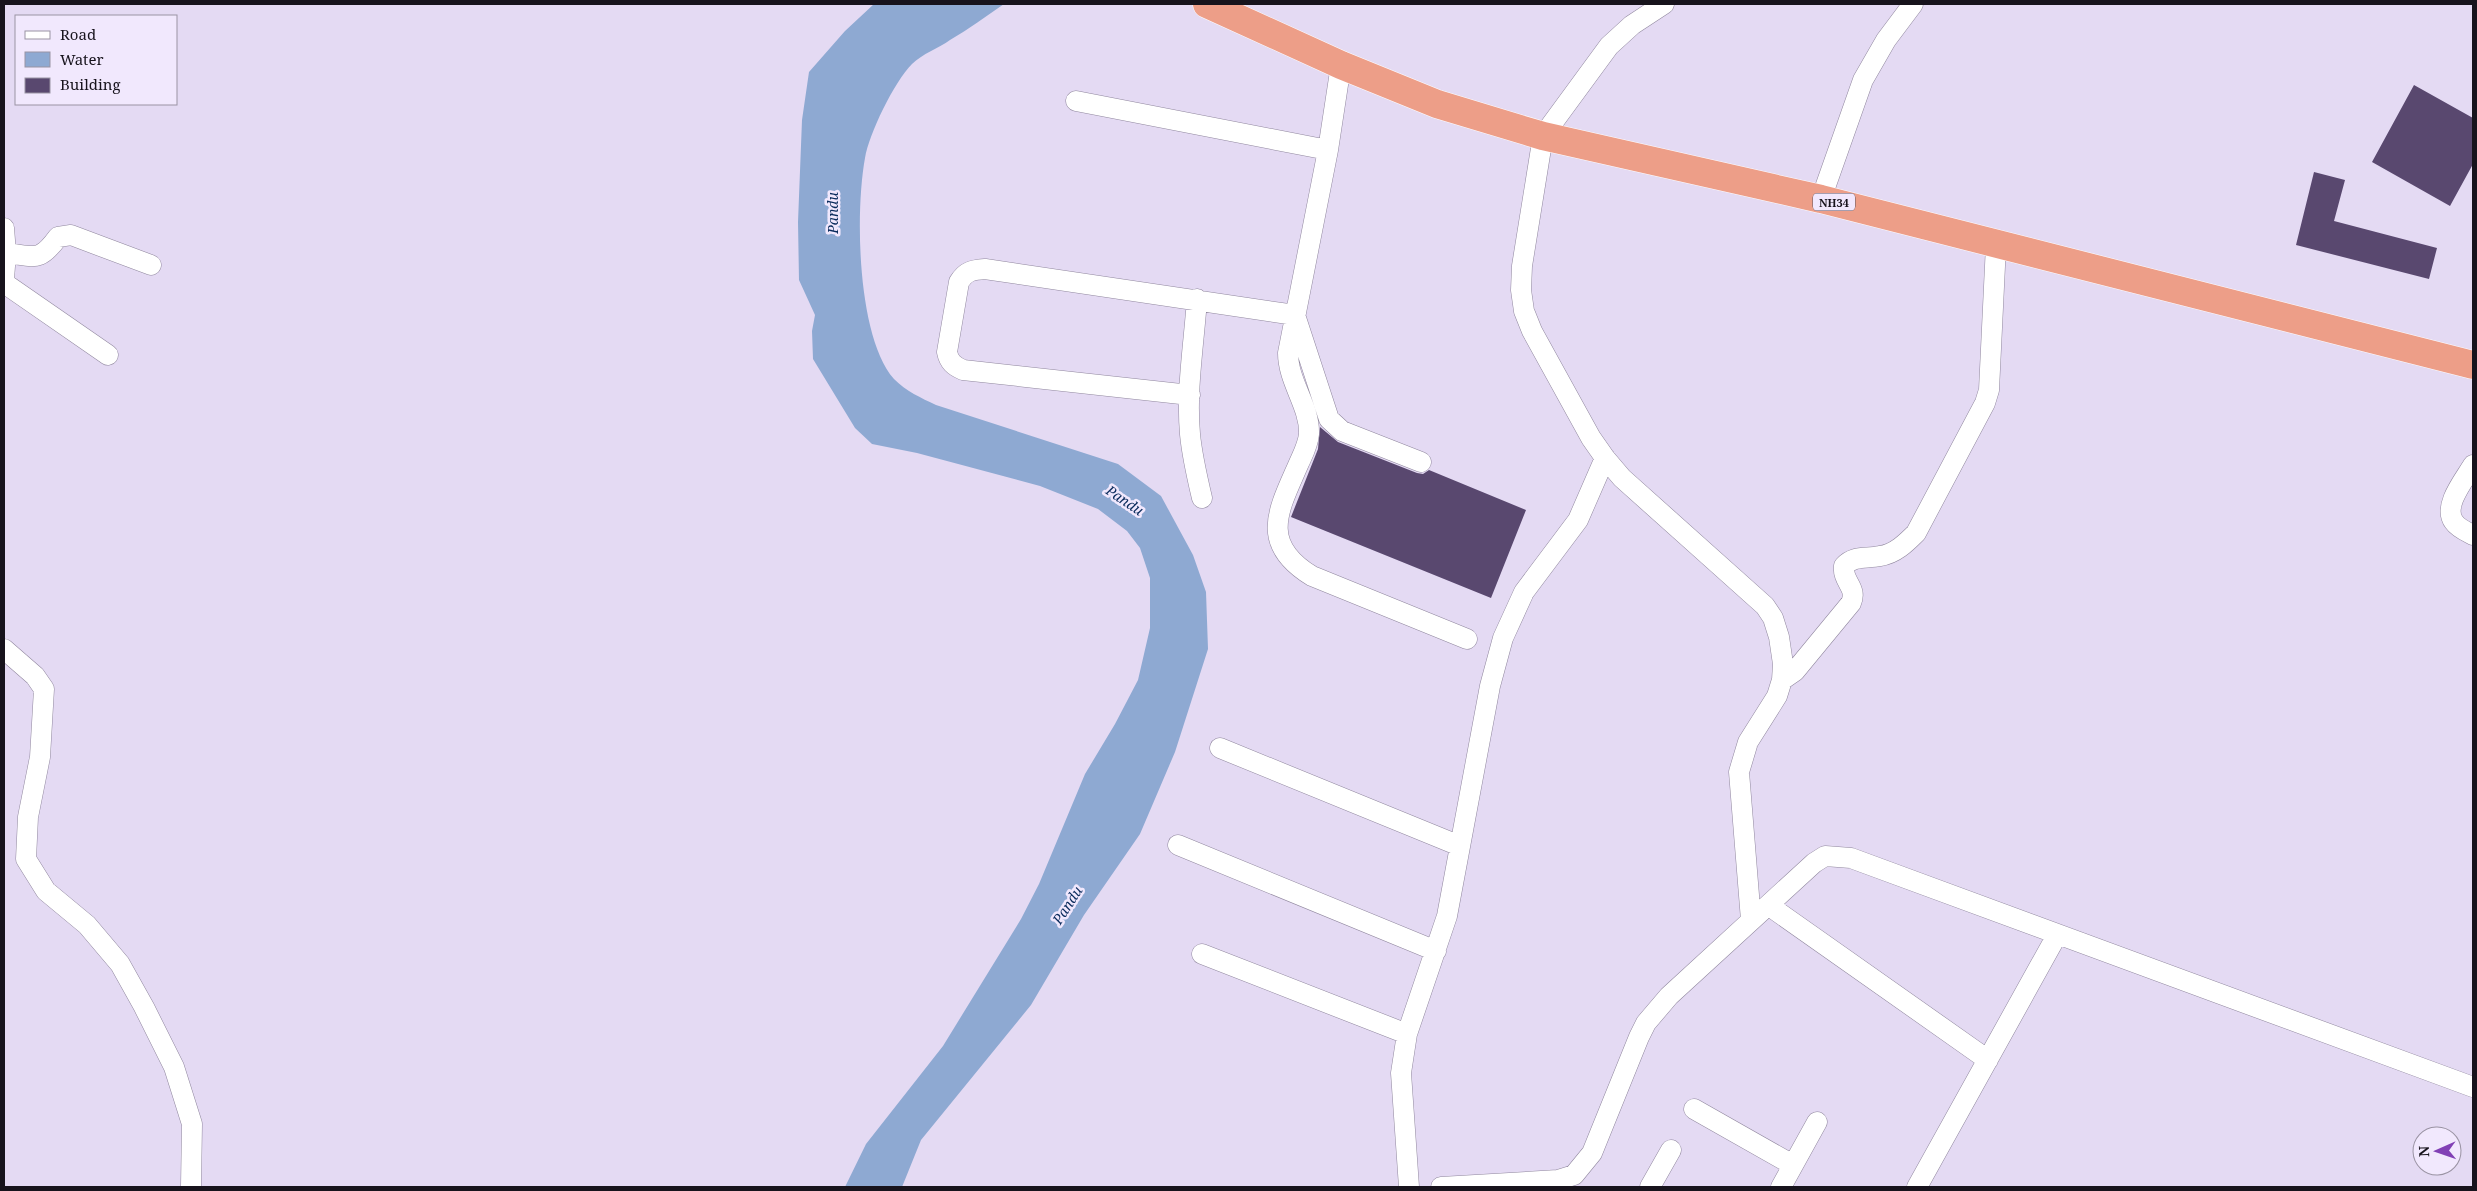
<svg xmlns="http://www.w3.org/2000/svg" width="2477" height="1191" font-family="'Noto Serif',serif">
	<rect width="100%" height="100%" fill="#e4daf3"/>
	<!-- water -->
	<path fill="#8ea9d2" d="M874,4H1004C986,16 969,29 950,40C939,48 922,54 912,64C894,82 869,134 865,158C855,212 857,337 894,379C906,391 921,398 936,405L1118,464L1161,496L1193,555L1206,592L1208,649L1175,752L1140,834L1084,915L1031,1005L921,1140L902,1187H845L866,1144L943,1046L1021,919L1039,884L1085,774L1115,724L1138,680L1150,628V578L1140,548L1127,531L1098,509L1040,486L917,453L872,444L855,428L813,359L812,331L815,315L799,280L798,222L802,120L809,72L845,31Z"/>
	<!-- building -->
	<path fill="#59486f" d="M2414,85L2473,118V164L2450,206L2372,162Z
		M2314,172L2345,180L2334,221L2437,248L2429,279L2296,245Z
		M1320,427L1338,442L1417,473L1423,474L1429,470L1526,510L1491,598L1291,517L1318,449Z"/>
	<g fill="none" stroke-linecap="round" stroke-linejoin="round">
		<defs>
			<path id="minor" d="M1664,4L1632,25L1609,46L1543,136L1522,266L1521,290L1524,311L1532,331L1591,438L1605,458L1622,478L1765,606L1773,618L1779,637L1783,664L1782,680L1777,696L1748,742L1739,772L1751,920
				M1341,65L1328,150L1288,353C1288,382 1310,406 1309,434C1308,445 1303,454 1299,463C1279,509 1258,543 1312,576L1467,639
				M1076,101L1328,150
				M1821,199L1863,80L1886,40L1913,4
				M4,228L6,253L4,279
				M6,253C35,256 39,263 58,237L71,235L151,265
				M4,283L108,355
				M1197,299C1194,343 1186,390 1190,434C1192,456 1197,477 1202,498
				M1190,395L963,370C954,366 949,362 947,352L959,282C966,271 972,270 985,269L1295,315L1329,419L1342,431L1421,462
				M2473,465C2465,479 2442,506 2454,522C2458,528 2467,532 2473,535
				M4,649L35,676L44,689L40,757L28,817L26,859L46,891L87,925L120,964L144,1007L174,1067L192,1124L191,1186
				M1782,680L1795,671L1851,603C1858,587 1842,582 1844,566C1854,555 1866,559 1880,556C1895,554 1906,543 1916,533L1985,403L1989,390L1996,245
				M1220,748L1460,846
				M1178,845L1436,951
				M1768,905L1988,1060
				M1202,954L1407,1034
				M1694,1109L1793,1165
				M1409,1187L1401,1073L1407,1034L1447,916L1490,686L1503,638L1524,592L1578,520L1605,458
				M1441,1187L1558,1180L1574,1175L1592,1153L1639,1037L1646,1023L1669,996L1814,863L1825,856L1851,858L2473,1087
				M1650,1187L1671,1150
				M1781,1187L1817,1122
				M1917,1187L2057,935"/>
			<path id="highway" d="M1207,4L1341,65L1437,104L1543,136L1821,199L2473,365"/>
		</defs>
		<!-- minor casing -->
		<use href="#minor" stroke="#90879e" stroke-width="21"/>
		<!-- highway casing -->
		<use href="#highway" stroke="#fff" stroke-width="29"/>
		<!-- minor -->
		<use href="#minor" stroke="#fff" stroke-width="20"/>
		<!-- highway -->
		<use href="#highway" stroke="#ed9e88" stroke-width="28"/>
	</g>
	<g text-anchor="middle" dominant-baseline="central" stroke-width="5" stroke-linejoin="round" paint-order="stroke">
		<!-- shield labels -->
		<rect fill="#f1e8fd" stroke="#585360" stroke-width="1" x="1813" y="193.5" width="42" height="17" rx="4"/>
		<g font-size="11" font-weight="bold" fill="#17131c">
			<text x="1834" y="202">NH34</text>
		</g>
		<!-- water labels -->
		<g font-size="14" font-style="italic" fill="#0a2b5c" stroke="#f1e8fd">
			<text transform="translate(832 213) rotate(-90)">Pandu</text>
			<text transform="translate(1125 500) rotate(34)">Pandu</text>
			<text transform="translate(1067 905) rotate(-57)">Pandu</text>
		</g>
	</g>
	<!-- border -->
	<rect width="2477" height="1191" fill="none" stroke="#17131c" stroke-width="10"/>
	<!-- legend -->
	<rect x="15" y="15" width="162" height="90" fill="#f1e8fd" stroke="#9a93a3"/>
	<rect x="25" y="31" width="25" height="8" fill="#ffffff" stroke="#9a93a3"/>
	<text x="60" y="40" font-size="15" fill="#17131c">Road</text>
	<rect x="25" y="52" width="25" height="15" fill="#8ea9d2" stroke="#9a93a3"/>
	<text x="60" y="65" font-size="15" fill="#17131c">Water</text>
	<rect x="25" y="78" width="25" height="15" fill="#59486f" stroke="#9a93a3"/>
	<text x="60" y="90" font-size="15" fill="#17131c">Building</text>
	<!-- north arrow -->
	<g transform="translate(2437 1151) rotate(268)"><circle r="24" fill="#f1e8fd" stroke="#9a93a3"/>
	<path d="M0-4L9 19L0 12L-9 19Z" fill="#8140b5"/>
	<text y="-8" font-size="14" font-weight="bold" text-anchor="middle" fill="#17131c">N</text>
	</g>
</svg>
